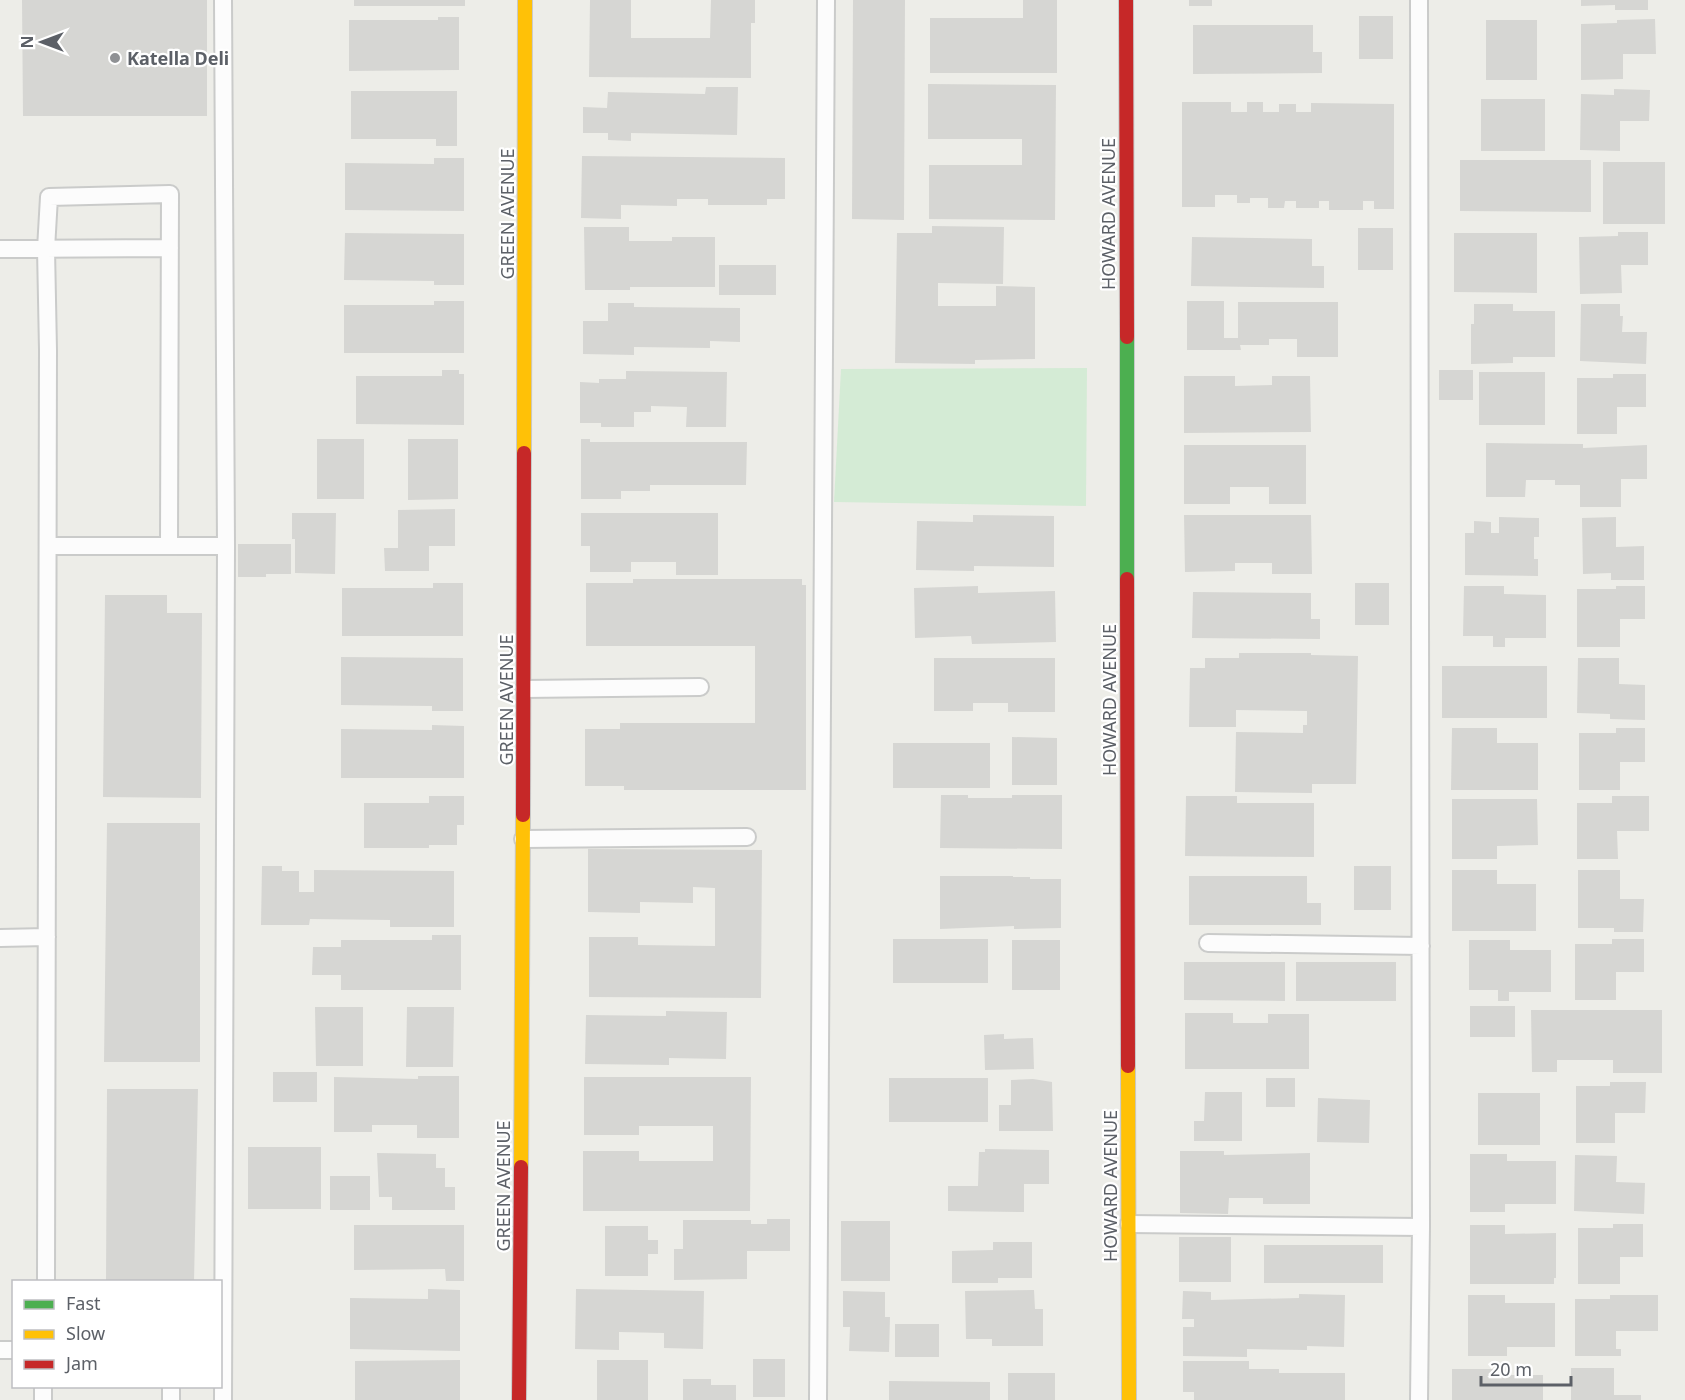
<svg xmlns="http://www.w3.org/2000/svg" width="1685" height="1400" font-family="'Noto Sans',sans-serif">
	<rect width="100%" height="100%" fill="#edede8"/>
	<!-- green -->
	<path fill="#d4ebd5" d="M1087,368L1086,506L834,502L841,369Z"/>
	<!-- building -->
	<path fill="#d6d6d3" d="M22,0H207V116H23Z
		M354,0H465V6H354Z
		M590,0H631V38H710L711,0H755V23H751V78L589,77Z
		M853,0H905L904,220L852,219Z
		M1023,0H1057V73H930V18H1023Z
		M1189,0H1212V6H1189Z
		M1581,0H1648V10H1615V5L1581,6Z
		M1359,16H1393V59H1359Z
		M438,17H459V70L349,71V20H438Z
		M1655,19L1656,54H1623V79L1581,80V24L1617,23V20Z
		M1486,20H1537V80H1486Z
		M1193,25H1313V52H1322V73L1193,74Z
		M928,84L1056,85L1055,220L929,219V165H1022V139H928Z
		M706,87H738L737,135L631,133V141L608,140V133H583V107L607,108L608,92L705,94Z
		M1614,89L1650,90L1649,121H1620V151L1580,150L1581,94L1614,95Z
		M351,91H457V146H436V139H351Z
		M1481,99H1545V151H1481Z
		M1182,102H1231V112H1247V102H1263V112H1279V104H1296V112H1311V103L1394,104V209H1374V201H1363V210H1329V201H1319V208H1296V201H1285L1284,208H1268V198H1250V203H1237V195H1215V207H1182Z
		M582,156L785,158V199H767V205H708V199H677V206L621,205V219L581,218Z
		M434,158H464V211L345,210V163L434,164Z
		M1460,160H1591V212L1460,211Z
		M1603,162H1665V224H1603Z
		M932,226L1004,227L1003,284L938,283V306H996V286L1035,287V359L975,360V364L895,363L897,233H932Z
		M584,227H629V241H672V237H715V287H630V290H585Z
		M1358,228H1393V270H1358Z
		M1618,232H1648V265H1621L1622,293L1580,294L1579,237L1618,236Z
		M345,233L464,234V285H434V281L344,280Z
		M1454,233H1537V293L1454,292Z
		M1192,237L1312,239V266H1324V288L1191,286Z
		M719,265H776V295H719Z
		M434,301H464V353H344V305H434Z
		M1187,301H1224V338H1238V302H1338V357H1297V339H1269V345H1240L1241,350H1187Z
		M608,303H634V307L740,308V342L710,341V348L634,347V355L583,354V321H608Z
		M1474,304H1513V311H1555V357H1513V363L1471,364V324H1474Z
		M1581,304H1620V316H1623L1622,332H1647L1646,364L1580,361Z
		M442,370H459V374H464V425L356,424V376H442Z
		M1439,370H1473V400H1439Z
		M626,371L727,372L726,427H686L687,407L651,406V412H634V427H601V423H580V382L599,383V379H626Z
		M1479,372H1545V425H1479Z
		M1613,374H1646V407H1617V434H1577V378H1613Z
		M1184,376H1235V386L1272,385V376H1310L1311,432L1184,433Z
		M317,439H364V499H317Z
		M408,439H458V499L408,500Z
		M581,439H590V442H747L746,485H650V491H621V499H581Z
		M1486,443L1583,444V448L1647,445V479H1621V507H1580V485H1555V480H1526L1525,497H1486Z
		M1184,445H1306V504H1269V487H1230V504H1184Z
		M455,509V546H429V571H385L384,548H398V510Z
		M292,513H336L335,574L295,573V539H292Z
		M581,513H718V575H676V562H631V572H590V546H581Z
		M973,515L1054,516V567L974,566V571L916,570L917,521L973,522Z
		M1184,515H1311L1312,574H1272V563H1235V571L1185,572Z
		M1499,517L1539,518V537H1534V559H1538V576L1465,575V533H1474V521L1491,522V533H1499Z
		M1616,517V547L1644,546V580H1611V573L1583,574L1582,518Z
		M238,544H291V574H266V577H238Z
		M633,579H802V585H806V790H624V786H585V729H620V723H755V646H586V583H633Z
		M433,583H463V636H342V588H433Z
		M1355,583H1389V625H1355Z
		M978,586V593L1055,591L1056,642L972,644L971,636L915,638L914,588Z
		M1464,586H1504V594L1546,595V638H1505V647H1493V636H1463Z
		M1616,586H1645V619H1620V647H1577V589H1616Z
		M1193,592L1311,593V619H1320V639L1192,638Z
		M105,595H167V613H202L201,798L103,797Z
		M1239,653H1311V655L1358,656L1356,784H1312V793L1235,792L1236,732L1303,733V725H1307V711L1236,710V727H1189L1190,668H1205V658H1239Z
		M341,657L463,658V711H432V706L341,705Z
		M934,658H1055V712H1008V703H973V711H934Z
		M1578,658H1619V684L1645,685V720L1610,719V714L1577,713Z
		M1442,666H1547V718H1442Z
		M432,725L464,726V778H341V729L432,730Z
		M1452,728H1497V743H1538V790H1451Z
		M1616,728H1645V762H1620V790H1579V733H1616Z
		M1012,737L1057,738V785H1012Z
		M893,743H990V788H893Z
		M941,795H968V798H1012V795H1062V849L940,848Z
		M429,796H464V825H457V845H429V848H364V803H429Z
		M1186,796H1237V803H1314V857L1185,856Z
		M1612,796H1649V831H1617L1618,859H1577V803H1612Z
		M1452,799H1537L1538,845L1497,846V859H1452Z
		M107,823H200V1062H104Z
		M588,849L762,850L761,998L589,997V937H638V945L715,946V888L693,887V903L640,902V913L588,912Z
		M262,866H282V871H299V892H314V870L454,871V927H390V920L310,919L309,925H261Z
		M1354,866H1391V910H1354Z
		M1452,870H1497V884H1536V931H1452Z
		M1578,870H1620V899H1644L1643,932H1614V928H1578Z
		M940,876H1013V877H1030V879H1061V928L1014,929V926L940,929Z
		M1189,876H1307V903H1321V925H1189Z
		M432,935H461V990H341V975H312L313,947H341V940H432Z
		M893,939H988V983H893Z
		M1612,939H1644V972H1616V1000H1575V944H1612Z
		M1012,940H1060V990H1012Z
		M1469,940H1510V950H1551V992H1509V1001H1498V990H1469Z
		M1184,962H1285V1001L1184,1000Z
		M1296,962H1396V1001H1296Z
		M1470,1006H1515V1037H1470Z
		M315,1007H363V1066H316Z
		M407,1007H454L453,1067H406Z
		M1531,1010H1662V1073H1613V1060H1557V1072H1532Z
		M666,1011L727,1012L726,1059L669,1058V1065L585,1064L586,1015L666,1016Z
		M1185,1013H1233V1023H1268V1014H1309V1069H1185Z
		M1004,1034V1039L1033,1038L1034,1069L985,1070L984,1035Z
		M273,1072H317V1102H273Z
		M418,1076H459V1138H417V1125H372V1132H334V1077L418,1079Z
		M584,1077H751L750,1211H583V1151H639V1161H713V1126H639V1135H584Z
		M889,1078H988V1122H889Z
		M1266,1078H1295V1107H1266Z
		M1033,1079L1052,1082L1053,1131H999V1105H1011V1080Z
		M1610,1082H1646L1645,1113H1615V1143H1576V1086H1610Z
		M107,1089H198L194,1282H106Z
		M1205,1092H1242V1141H1194V1121H1204Z
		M1478,1093H1540V1145H1478Z
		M1318,1098L1370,1100L1369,1143L1317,1142Z
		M248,1147H321V1209H248Z
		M985,1149L1049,1150V1184H1024V1212L948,1211V1186H978L979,1152H985Z
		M1180,1151H1224V1155L1310,1153V1204H1263V1198H1229L1228,1214L1180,1213Z
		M377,1153L436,1154V1168H445V1187H455V1210H392V1197H379Z
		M1470,1154H1507V1161H1556V1204H1505V1212H1470Z
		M1575,1155L1617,1156L1616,1182L1645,1183L1644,1214L1574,1211Z
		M330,1176H370V1210H330Z
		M767,1219H790V1251H747V1279L674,1280V1249H683V1220H751V1224H767Z
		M841,1221H890V1281H841Z
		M1613,1224H1643V1257H1620V1284H1578V1228H1613Z
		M354,1225H464V1281H446L445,1269L354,1270Z
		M1470,1225H1505V1234L1556,1233V1278H1554V1284H1470Z
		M605,1226H648V1240H658V1254H648V1276H605Z
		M1179,1237H1231V1282H1179Z
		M993,1242H1032V1278H998V1283H952V1251L993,1250Z
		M1264,1245H1383V1283H1264Z
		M428,1289L460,1290V1351L350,1349V1298L428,1299Z
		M576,1289L704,1291L703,1349L664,1348V1333L619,1332V1350L575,1349Z
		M1034,1290L1035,1309H1043V1346H992V1339H966L965,1291Z
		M843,1291L885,1292V1317H890L889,1352L849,1351L850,1327H843Z
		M1183,1291L1211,1292V1300L1299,1298V1294L1345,1295L1344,1347L1307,1346V1350L1247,1349V1357L1183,1356V1327H1194V1319H1182Z
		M1468,1295H1505V1303H1555V1347H1507V1356H1468Z
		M1610,1295H1658V1331H1616V1349H1621V1356H1575V1299H1610Z
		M895,1324H939V1357H895Z
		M753,1359H785V1397H753Z
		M460,1360V1400H355V1361Z
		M597,1360H648V1400H597Z
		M1183,1361H1249V1369H1279V1373H1345V1400H1194V1392H1183Z
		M1571,1368H1614V1395H1641V1400H1571Z
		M1452,1369H1502V1375H1543V1400H1452Z
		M1008,1373H1055V1400H1008Z
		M683,1379H711V1385H736V1400H683Z
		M889,1381L990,1382V1400H889Z"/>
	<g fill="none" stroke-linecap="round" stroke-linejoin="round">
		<defs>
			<path id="lane" d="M223,0L226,546L223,1400
				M0,249L170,248
				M48,546H226
				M524,689L700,687
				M523,839L747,837
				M0,938L47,937
				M1208,943L1421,946
				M1129,1224L1421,1227
				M46,1282L48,350L46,249L49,197L170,194L169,546
				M0,1350H14
				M43,1400V1386
				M171,1400V1386
				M818,1400L826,0
				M1419,1400L1421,1227L1419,0"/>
			<path id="fast" d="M1127,337V579"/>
			<path id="slow" d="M524,453L525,0
				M1128,1066L1129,1400
				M521,1167L523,815"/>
			<path id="jam" d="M1126,0L1127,337
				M1127,579L1128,1066
				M523,815L524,453
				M519,1400L521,1167"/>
		</defs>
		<!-- lane casing -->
		<use href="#lane" stroke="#cacbca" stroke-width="20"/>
		<!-- fast casing -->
		<use href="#fast" stroke="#c8c9c9" stroke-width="16"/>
		<!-- slow casing -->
		<use href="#slow" stroke="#c8c9c9" stroke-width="16"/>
		<!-- jam casing -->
		<use href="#jam" stroke="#c8c9c9" stroke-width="16"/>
		<!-- lane -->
		<use href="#lane" stroke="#fcfcfc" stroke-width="16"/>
		<!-- fast -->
		<use href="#fast" stroke="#4caf50" stroke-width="14"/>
		<!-- slow -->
		<use href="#slow" stroke="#ffc107" stroke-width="14"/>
		<!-- jam -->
		<use href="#jam" stroke="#c62828" stroke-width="14"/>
	</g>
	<!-- markers -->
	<circle fill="#8f9194" stroke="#fff" stroke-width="2" cx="115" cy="58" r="6"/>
	<g text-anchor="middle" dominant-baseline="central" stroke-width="4.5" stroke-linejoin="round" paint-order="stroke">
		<!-- poi labels -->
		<g font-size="18" font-weight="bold" fill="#5c6067" stroke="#fff" text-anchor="start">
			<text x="127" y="58">Katella Deli</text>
		</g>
		<!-- street labels -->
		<g font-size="18" fill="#5c6067" stroke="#fff">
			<text transform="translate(507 214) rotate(-90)">GREEN AVENUE</text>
			<text transform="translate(1108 214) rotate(-90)">HOWARD AVENUE</text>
			<text transform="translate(506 700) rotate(-90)">GREEN AVENUE</text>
			<text transform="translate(1109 700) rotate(-90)">HOWARD AVENUE</text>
			<text transform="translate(503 1186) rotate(-90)">GREEN AVENUE</text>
			<text transform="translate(1110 1186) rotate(-90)">HOWARD AVENUE</text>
		</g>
	</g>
	<!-- legend -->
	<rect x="12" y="1280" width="210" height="108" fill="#ffffff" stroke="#bebfc2" stroke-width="1.5"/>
	<rect x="24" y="1300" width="30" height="9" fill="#4caf50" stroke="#bebfc2" stroke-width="1.5"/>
	<text x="66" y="1310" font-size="18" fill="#5c6067">Fast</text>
	<rect x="24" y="1330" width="30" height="9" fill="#ffc107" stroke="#bebfc2" stroke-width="1.5"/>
	<text x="66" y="1340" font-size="18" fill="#5c6067">Slow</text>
	<rect x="24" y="1360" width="30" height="9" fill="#c62828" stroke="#bebfc2" stroke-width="1.5"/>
	<text x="66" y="1370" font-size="18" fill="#5c6067">Jam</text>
	<!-- north arrow -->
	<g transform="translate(42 42) rotate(270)" stroke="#ffffff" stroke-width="4.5" paint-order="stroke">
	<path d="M0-4.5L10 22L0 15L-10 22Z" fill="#5c6067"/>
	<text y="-9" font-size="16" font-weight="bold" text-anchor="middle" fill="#5c6067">N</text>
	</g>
	<!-- scale -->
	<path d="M1481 1376v9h90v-9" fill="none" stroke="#5c6067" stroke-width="3"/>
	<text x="1490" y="1376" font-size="18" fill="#5c6067" stroke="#ffffff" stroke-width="4.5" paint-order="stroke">20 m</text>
</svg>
